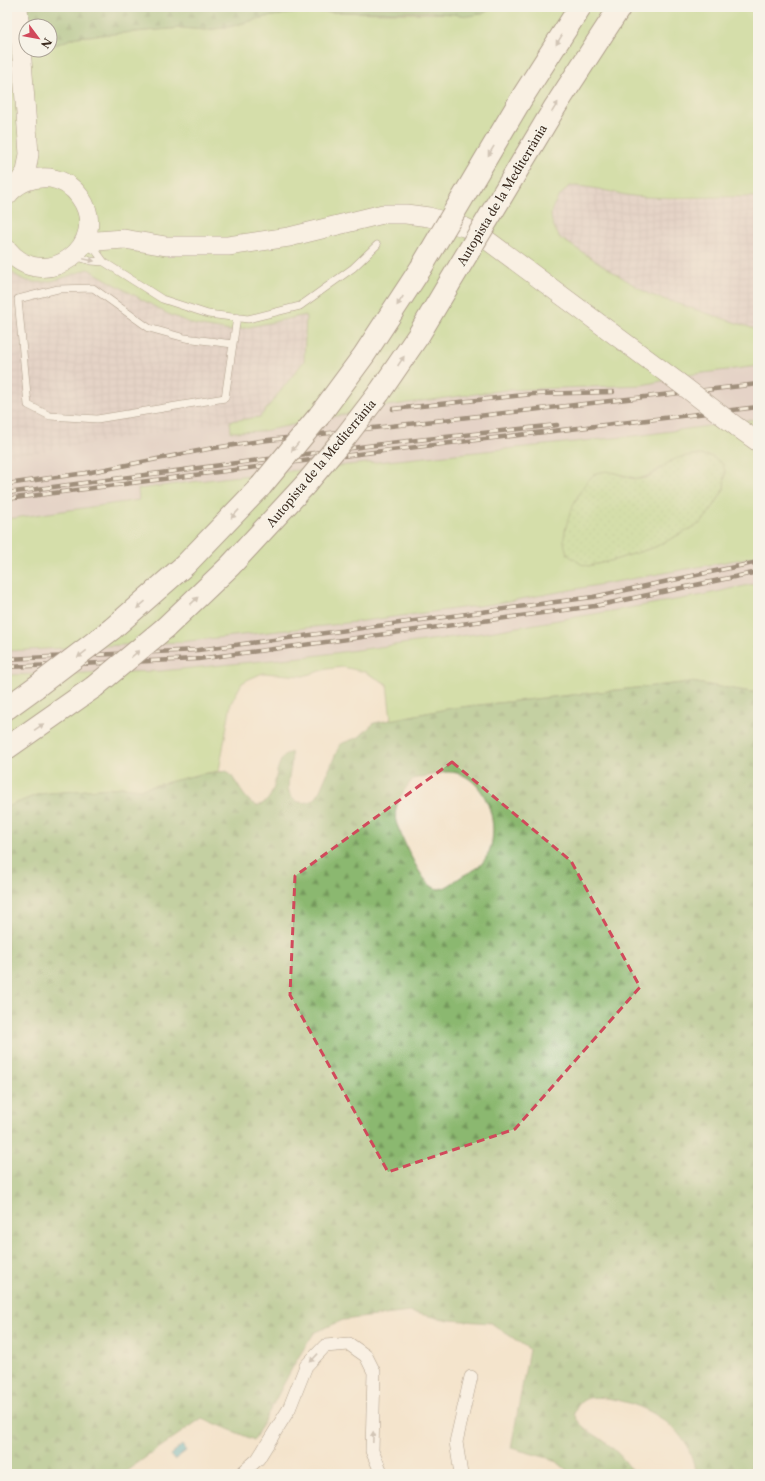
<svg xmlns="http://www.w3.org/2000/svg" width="765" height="1481" font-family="'Libre Caslon Text',serif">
	<defs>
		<pattern id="industrial-grid" width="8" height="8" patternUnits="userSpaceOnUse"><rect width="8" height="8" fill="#d2bfc0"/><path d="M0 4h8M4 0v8" fill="none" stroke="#b5a4a5"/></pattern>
		<pattern id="forest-firs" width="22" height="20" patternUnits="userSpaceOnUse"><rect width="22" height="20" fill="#8bb86f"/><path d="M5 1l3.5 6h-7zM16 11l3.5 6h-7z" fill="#73965b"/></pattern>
		<pattern id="garden-dots" width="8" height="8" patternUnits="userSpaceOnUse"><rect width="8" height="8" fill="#afd781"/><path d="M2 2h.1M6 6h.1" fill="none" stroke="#97b96f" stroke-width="1.8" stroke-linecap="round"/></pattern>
	</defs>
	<rect width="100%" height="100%" fill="#f7f3e8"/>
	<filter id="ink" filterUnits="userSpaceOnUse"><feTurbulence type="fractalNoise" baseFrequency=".025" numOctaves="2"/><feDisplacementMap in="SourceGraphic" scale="8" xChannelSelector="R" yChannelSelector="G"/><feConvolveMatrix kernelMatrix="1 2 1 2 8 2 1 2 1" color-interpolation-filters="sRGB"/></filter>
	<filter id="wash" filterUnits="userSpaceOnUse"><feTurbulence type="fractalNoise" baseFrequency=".012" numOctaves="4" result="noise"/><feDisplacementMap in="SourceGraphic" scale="16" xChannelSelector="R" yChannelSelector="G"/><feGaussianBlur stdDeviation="0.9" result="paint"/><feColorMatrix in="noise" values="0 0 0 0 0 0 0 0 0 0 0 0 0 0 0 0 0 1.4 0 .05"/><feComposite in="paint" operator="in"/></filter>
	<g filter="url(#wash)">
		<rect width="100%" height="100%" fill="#f4e4cc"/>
		<!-- industrial -->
		<path fill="url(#industrial-grid)" d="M569,186H583L598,188L612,193L644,197L676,199L758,197V330L648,294L560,238L553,226L550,210L558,198Z
			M7,267L13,274L61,279L88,269L195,325L231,331L306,315L304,360L260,417L7,457Z"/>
		<!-- railway -->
		<path fill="#d2bfc0" d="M758,366V419L643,435L230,477L138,489L139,500L7,519V457L230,421L231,432L386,406L505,390L642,385L695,374Z
			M758,556V583L698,596L483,633L312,656L161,671L7,675V651L180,642L493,604Z"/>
		<!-- grass -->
		<path fill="#afd781" stroke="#758050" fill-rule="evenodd" d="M494,7H758V197C720,196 682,199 644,197C618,196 595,185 569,186C550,206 545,214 560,238L648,294L758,330V366L695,374L642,385L505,390L386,406L263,431L231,432L230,421L260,417L304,361L306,315L231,331L195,325L166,313L88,269C60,279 29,294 7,267V61L40,50H50V47L76,37L181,28L206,30L229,27L265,17L301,12L482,14Z
			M758,419V556L493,604L332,625L180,642L7,651V519L139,500L138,489L230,477L643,435ZM694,455L710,456L725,472L724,489L712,509L701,523L655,547L614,560L588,566L565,532L574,503L588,483L600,472L615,473L639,479L652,474L671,461Z
			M758,583V693L691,682L452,708L391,720L387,684L365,672L343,667L327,669L303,676L263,673L249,679L242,683L231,703L219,771L201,774L141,789L123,787L39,794L7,807V675L161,671L312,656L483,633L698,596Z"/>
		<!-- forest -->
		<path fill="url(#forest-firs)" stroke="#637146" fill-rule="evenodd" d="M12,7H494L482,14L469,16L432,12H301L265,17L229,27L206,30L181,28L76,37L50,47V26H26V50H40L7,61V12Z
			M691,682L758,693V1474H695C692,1430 650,1405 611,1399C594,1396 580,1395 574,1414C581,1429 592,1432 604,1441C616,1450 626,1461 634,1474H571L555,1460L511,1448L529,1349L491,1323L449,1320L409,1312L343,1320L314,1333L296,1361L254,1440L202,1418L122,1474H7V807L39,794L124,787L141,789L201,774L227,771C239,782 241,798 257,806C284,798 268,761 291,752C294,765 286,779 289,792C293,806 312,805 318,795L340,744L359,737L374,723L452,708ZM445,772C487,769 506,834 483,862C478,870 468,872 461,877C454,881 448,888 439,889C423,890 403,839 397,825C391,808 402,792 413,779Z"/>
		<!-- garden -->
		<path fill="url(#garden-dots)" stroke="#758050" d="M694,455L710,456L716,459L723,464L725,472L724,489L712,509L701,523L655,547L614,560L588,566L581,564L568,555C566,550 564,545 564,540C564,523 582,476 600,472C615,468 630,483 645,478C655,475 662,466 671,461C678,457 686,456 694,455Z"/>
		<!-- water -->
		<path fill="#42adc1" stroke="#3e6c70" d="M182,1445L186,1451L174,1460L170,1455Z"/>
	</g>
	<g filter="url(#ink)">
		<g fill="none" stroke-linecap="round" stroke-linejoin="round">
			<defs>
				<path id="lane" d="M87,246L96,251L104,262L162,299L208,314L248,319L300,306L353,268L377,245
					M74,256L91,261L104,262
					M233,344L185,338L149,328L93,288L58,289L18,299L28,405L50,416L97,419L225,398L237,317"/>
				<path id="street" d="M241,1474L258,1459L289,1409L306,1366L325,1346L349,1344L366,1356L374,1372L372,1451L382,1474
					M461,1474L456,1442L471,1377"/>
				<path id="secondary" d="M15,188L26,172L29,154L18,7
					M7,196C17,183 33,176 50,178C62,180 73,187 80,197C113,244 44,296 7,249
					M84,242L124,239L166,246H228L289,237L383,214H406L429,217L464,227L479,234L678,382
					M737,427L758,442"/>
				<path id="highway" d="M379,393L418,336L449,284
					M319,416L364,355L421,268
					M165,628L230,566L305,485
					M112,629L185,565L261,486
					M7,708L36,687
					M7,748L94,687"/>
			</defs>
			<!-- lane casing -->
			<use href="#lane" stroke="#574638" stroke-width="8"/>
			<!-- street casing -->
			<use href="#street" stroke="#574638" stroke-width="14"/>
			<!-- secondary casing -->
			<use href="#secondary" stroke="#574638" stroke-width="20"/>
			<!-- highway casing -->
			<use href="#highway" stroke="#574638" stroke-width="24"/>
			<!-- lane -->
			<use href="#lane" stroke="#fff" stroke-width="7"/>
			<!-- street -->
			<use href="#street" stroke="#fff" stroke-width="13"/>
			<!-- secondary -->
			<use href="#secondary" stroke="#fff" stroke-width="19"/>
			<!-- highway -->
			<use href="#highway" stroke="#fff" stroke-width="22"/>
			<defs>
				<path id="rail" d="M393,409L533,394L613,392
					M7,484L86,473L208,449L260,441L758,384
					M7,493L390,443L557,425
					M7,499L374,452L758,407
					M7,659L198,650L593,597L758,562
					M7,667L198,659L595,606L758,572"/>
			</defs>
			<!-- rail casing -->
			<use href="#rail" stroke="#3b2a1e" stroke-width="4.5"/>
			<!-- rail -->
			<use href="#rail" stroke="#f7f3e8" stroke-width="3" stroke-dasharray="9" stroke-linecap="butt"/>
			<defs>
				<path id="secondary-bridge" d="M678,382L737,427"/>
				<path id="highway-bridge" d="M421,268L523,96L580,7
					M449,284L555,107L620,7
					M305,485L346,436L379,393
					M261,486L319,416
					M36,687L112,629
					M94,687L165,628"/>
			</defs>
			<!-- secondary-bridge casing -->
			<use href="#secondary-bridge" stroke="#574638" stroke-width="20" stroke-linecap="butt"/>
			<!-- highway-bridge casing -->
			<use href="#highway-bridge" stroke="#574638" stroke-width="24" stroke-linecap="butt"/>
			<!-- secondary-bridge -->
			<use href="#secondary-bridge" stroke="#fff" stroke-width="19"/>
			<!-- highway-bridge -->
			<use href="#highway-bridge" stroke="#fff" stroke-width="22"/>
		</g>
		<!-- one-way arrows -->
		<defs><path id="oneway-solid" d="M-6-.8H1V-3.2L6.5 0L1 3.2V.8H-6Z"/></defs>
		<g fill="#a79f9a">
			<use href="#oneway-solid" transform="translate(559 40) rotate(122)"/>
			<use href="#oneway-solid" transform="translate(555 107) rotate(-58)"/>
			<use href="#oneway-solid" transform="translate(491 151) rotate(121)"/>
			<use href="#oneway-solid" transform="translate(89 260) rotate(12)"/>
			<use href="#oneway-solid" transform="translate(400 301) rotate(123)"/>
			<use href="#oneway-solid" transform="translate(401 361) rotate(-56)"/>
			<use href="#oneway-solid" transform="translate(295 447) rotate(129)"/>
			<use href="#oneway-solid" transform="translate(235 514) rotate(133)"/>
			<use href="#oneway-solid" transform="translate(194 601) rotate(-44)"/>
			<use href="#oneway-solid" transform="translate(141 605) rotate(139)"/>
			<use href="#oneway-solid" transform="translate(82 654) rotate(142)"/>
			<use href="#oneway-solid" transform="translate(135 654) rotate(-40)"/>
			<use href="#oneway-solid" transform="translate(39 727) rotate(-34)"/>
			<use href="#oneway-solid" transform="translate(314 1358) rotate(133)"/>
			<use href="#oneway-solid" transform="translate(373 1437) rotate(-88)"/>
		</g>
	</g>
	<!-- marked area -->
	<path d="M0 0H765V1481H0ZM452,762L571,861L640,987L515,1129L388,1172L290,995L295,876Z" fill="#f4e4cc" fill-opacity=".55" fill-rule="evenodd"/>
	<path fill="none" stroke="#d1495b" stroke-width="3" stroke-dasharray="8 5" stroke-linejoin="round" d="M452,762L571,861L640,987L515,1129L388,1172L290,995L295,876Z"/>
	<g text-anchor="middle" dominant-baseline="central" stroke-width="3" stroke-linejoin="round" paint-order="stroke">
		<!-- street labels -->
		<g font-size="12" fill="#3b2a1e" stroke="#f7f3e8">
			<text transform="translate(502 195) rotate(-59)">Autopista de la Mediterrània</text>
			<text transform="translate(321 463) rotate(-50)">Autopista de la Mediterrània</text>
		</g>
	</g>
	<!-- margin -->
	<rect width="765" height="1481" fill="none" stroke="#f7f3e8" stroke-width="24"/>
	<!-- north arrow -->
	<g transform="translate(38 38) rotate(122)"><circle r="19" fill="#f7f3e8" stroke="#aca397"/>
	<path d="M0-3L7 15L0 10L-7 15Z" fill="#d1495b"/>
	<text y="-6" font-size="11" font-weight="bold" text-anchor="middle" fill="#3b2a1e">N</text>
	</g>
</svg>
